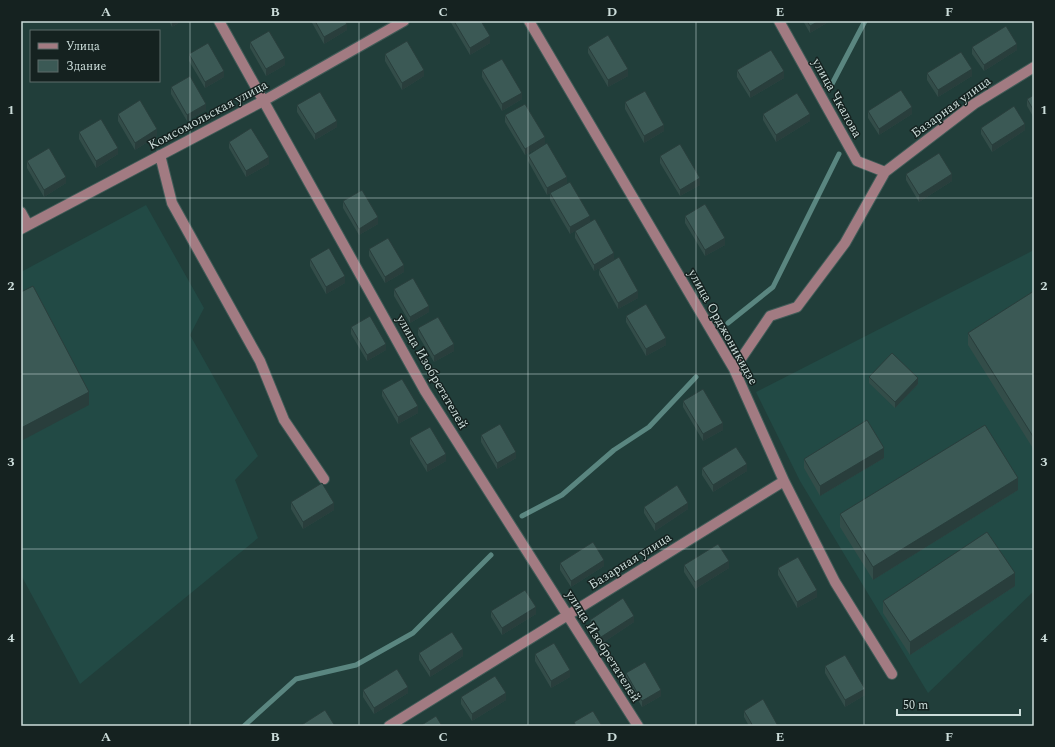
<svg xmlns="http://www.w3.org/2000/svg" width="1055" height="747" font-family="Spectral,serif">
	<rect width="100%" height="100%" fill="#213e3a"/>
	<!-- built -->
	<path fill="#224a45" d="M146,205L204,308L190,335L258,456L235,480L258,538L80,684L21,575V272Z
		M1034,250V591L928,693L800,481L756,392Z"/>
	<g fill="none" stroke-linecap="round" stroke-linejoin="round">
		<!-- stream -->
		<path stroke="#5a8680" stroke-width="5" d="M832,84L865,21
			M728,323L773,287L839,154
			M522,516L562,495L614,450L649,427L696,377
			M244,726L296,679L356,665L413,633L491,555"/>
		<defs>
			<path id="minor" d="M219,21L425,391L638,726
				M529,21L734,369L784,481L835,582L892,674
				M779,21L857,161L885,172
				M160,155L172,203L260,361L284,420L324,479
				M21,212L28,225
				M21,229L265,100L404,21
				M734,369L770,316L797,307L845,243L885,172L974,104L1034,67
				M389,726L784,481"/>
		</defs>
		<!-- minor casing -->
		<use href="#minor" stroke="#405b57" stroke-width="12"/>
		<!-- minor -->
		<use href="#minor" stroke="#a27b82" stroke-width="10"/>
	</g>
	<!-- wall -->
	<path fill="#334d49" d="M169,21H182L172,27Z
		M311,21H345L347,30L324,44Z
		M450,21H481L490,43L470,55Z
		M803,21H830L810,33Z
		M1030,21H1034V27Z
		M250,42L285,65L266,76L250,48Z
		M588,47L628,76L608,87L588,53Z
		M972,47L1017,50L984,71L972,54Z
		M189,54L224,77L205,88L189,61Z
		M385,54L424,76L402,90L385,61Z
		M482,70L522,99L502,111L482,77Z
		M737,70L784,78L750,98L737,77Z
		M927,73L972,76L938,97L927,80Z
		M171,87L206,110L187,121L171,94Z
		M1034,95V118L1027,106V99Z
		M625,102L664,131L644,143L625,109Z
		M297,105L337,127L315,140L297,112Z
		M868,111L912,114L879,135L868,118Z
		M118,114L157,136L135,150L118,121Z
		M763,114L810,121L776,142L763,120Z
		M505,115L545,144L525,155L505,122Z
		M981,128L1025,130L992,152L981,134Z
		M79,132L118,154L96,168L79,139Z
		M229,142L269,164L246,177L229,148Z
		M528,155L567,183L547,195L528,161Z
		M660,156L700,185L680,196L660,163Z
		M27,161L66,183L44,197L27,168Z
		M906,174L952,181L919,202L906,180Z
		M550,193L590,222L614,260L594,271L575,238V231L584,225L570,234L550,200Z
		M343,201L378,224L359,235L343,208Z
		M685,216L725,245L705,256L685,223Z
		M369,249L404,272L385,283L369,256Z
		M310,259L345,283L326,294L310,266Z
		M599,269L638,298L618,309L599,275Z
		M394,289L429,312L410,323L394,296Z
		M1034,291V450L968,345V333Z
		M626,316L666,345L646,356L626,322Z
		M351,327L386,350L367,361L351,334Z
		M418,328L454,351L434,362L418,335Z
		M869,377L918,384L895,408L869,383Z
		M382,390L418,413L398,424L382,396Z
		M683,401L723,430L703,441L683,407Z
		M481,435L516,458L497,469L481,442Z
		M410,438L446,461L427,472L410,444Z
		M884,458L820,496L804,468V459Z
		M702,468L747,471L713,492L702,475Z
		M1018,490L873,580L840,527V514Z
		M291,502L334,510L303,529L291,509Z
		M644,507L688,509L655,531L644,513Z
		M560,563L604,566L571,587L560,570Z
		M684,565L729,568L695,589L684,572Z
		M778,568L817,597L797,608L778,575Z
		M1015,586L910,655L883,613V601Z
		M491,611L536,614L502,635L491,617Z
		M590,620L634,622L601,644L590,626Z
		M419,653L463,656L430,677L419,660Z
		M535,654L570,677L551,688L535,661Z
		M825,666L865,695L845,707L825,673Z
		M626,673L661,696L642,707L626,680Z
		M363,690L408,693L374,714L363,697Z
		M461,697L506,700L472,721L461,704Z
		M744,711L778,726H749L744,717Z"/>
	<!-- shaded-wall -->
	<path fill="#293e3c" d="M172,21H182L172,27Z
		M819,21H830L810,33V26Z
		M347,24V30L324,44V37Z
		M490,36V43L470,55V48Z
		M1017,44V50L984,71V65Z
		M285,58V65L266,76V69Z
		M628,69V76L608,87V80Z
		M972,69V76L938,97V90Z
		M424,70V76L402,90V83Z
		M224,71V77L205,88V82Z
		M784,71V78L750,98V92Z
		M522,93V99L502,111V104Z
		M206,104V110L187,121V115Z
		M912,107V114L879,135V129Z
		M810,114V121L776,142V135Z
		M337,121V127L315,140V134Z
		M1025,124V130L992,152V145Z
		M664,125V131L644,143V136Z
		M157,129V136L135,150V143Z
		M545,137V144L525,155V149Z
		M118,148V154L96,168V161Z
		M269,157V164L246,177V171Z
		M952,174V181L919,202V195Z
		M66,177V183L44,197V190Z
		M567,177V183L547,195V188Z
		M700,178V185L680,196V190Z
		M590,216V222L570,234V227Z
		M378,217V224L359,235V229Z
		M725,238V245L705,256V250Z
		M614,253V260L594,271V265Z
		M404,265V272L385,283V277Z
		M345,276V283L326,294V287Z
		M638,291V298L618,309V303Z
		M429,306V312L410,323V317Z
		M666,338V345L646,356V349Z
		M386,344V350L367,361V355Z
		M454,344V351L434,362V356Z
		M918,378V384L895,408V402Z
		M89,392V405L21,441V428Z
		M418,406V413L398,424V417Z
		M723,423V430L703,441V434Z
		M884,448V458L820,496V486Z
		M516,452V458L497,469V463Z
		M446,454V461L427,472V465Z
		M747,464V471L713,492V485Z
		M1018,478V490L873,580V567Z
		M334,503V510L303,529V522Z
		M688,503V509L655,531V524Z
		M604,560V566L571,587V581Z
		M729,561V568L695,589V582Z
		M1015,573V586L910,655V642Z
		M817,590V597L797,608V602Z
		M536,607V614L502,635V628Z
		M634,616V622L601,644V637Z
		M463,649V656L430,677V671Z
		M570,670V677L551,688V681Z
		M408,687V693L374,714V708Z
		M865,689V695L845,707V700Z
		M661,690V696L642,707V701Z
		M506,693V700L472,721V714Z"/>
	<!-- building -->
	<path fill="#3b5955" stroke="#293e3c" d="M315,21H345L347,24L324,37Z
		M454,21H481L490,36L470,48Z
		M807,21H819L810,26Z
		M1006,26L1017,44L984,65L972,47Z
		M269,31L285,58L266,69L250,42Z
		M608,35L628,69L608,80L588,47Z
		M407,41L424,70L402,83L385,54Z
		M208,43L224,71L205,82L189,54Z
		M771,50L784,71L750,92L737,70Z
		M961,52L972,69L938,90L927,73Z
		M502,59L522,93L502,104L482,70Z
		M190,76L206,104L187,115L171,87Z
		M901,90L912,107L879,129L868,111Z
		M645,91L664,125L644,136L625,102Z
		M320,92L337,121L315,134L297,105Z
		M797,93L810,114L776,135L763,114Z
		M1034,95V111L1027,99Z
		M140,100L157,129L135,143L118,114Z
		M525,104L545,137L525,149L505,115Z
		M1014,106L1025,124L992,145L981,128Z
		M101,119L118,148L96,161L79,132Z
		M251,128L269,157L246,171L229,142Z
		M547,143L567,177L547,188L528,155Z
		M680,144L700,178L680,190L660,156Z
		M49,148L66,177L44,190L27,161Z
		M939,153L952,174L919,195L906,174Z
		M570,182L590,216L570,227L550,193Z
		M362,190L378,217L359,229L343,201Z
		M705,204L725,238L705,250L685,216Z
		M595,219L614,253L594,265L575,231Z
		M388,238L404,265L385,277L369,249Z
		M329,248L345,276L326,287L310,259Z
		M619,257L638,291L618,303L599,269Z
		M413,278L429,306L410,317L394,289Z
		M33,286L89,392L21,428V292Z
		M1034,291V438L968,333Z
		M646,304L666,338L646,349L626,316Z
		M370,316L386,344L367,355L351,327Z
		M438,317L454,344L434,356L418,328Z
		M892,353L918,378L895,402L869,377Z
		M402,379L418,406L398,417L382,390Z
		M703,389L723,423L703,434L683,401Z
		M867,420L884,448L820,486L804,459Z
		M500,424L516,452L497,463L481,435Z
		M985,425L1018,478L873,567L840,514Z
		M430,427L446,454L427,465L410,438Z
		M736,447L747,464L713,485L702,468Z
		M322,483L334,503L303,522L291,502Z
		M677,485L688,503L655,524L644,507Z
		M987,532L1015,573L910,642L883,601Z
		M593,542L604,560L571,581L560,563Z
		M718,544L729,561L695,582L684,565Z
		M798,557L817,590L797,602L778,568Z
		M525,590L536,607L502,628L491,611Z
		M623,598L634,616L601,637L590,620Z
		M452,632L463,649L430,671L419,653Z
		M554,643L570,670L551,681L535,654Z
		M845,655L865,689L845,700L825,666Z
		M645,662L661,690L642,701L626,673Z
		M397,669L408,687L374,708L363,690Z
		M495,676L506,693L472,714L461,697Z
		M763,699L778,726H753L744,711Z
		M325,710L335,726H300Z
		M593,711L602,726H576L574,722Z
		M436,716L442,726H420Z"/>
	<!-- grid -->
	<path fill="none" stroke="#ccddda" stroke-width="1" stroke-opacity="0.55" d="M190,21V726M359,21V726M528,21V726M696,21V726M864,21V726M21,198H1034M21,374H1034M21,549H1034"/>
	<g text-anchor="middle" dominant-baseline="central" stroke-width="3" stroke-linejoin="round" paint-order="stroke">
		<!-- street labels -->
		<g font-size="13" fill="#ccddda" stroke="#152220">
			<text transform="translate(837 98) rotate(61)">улица Чкалова</text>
			<text transform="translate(951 107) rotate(-36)">Базарная улица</text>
			<text transform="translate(208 115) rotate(-28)">Комсомольская улица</text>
			<text transform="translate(723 327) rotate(61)">улица Орджоникидзе</text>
			<text transform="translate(432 372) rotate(60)">улица Изобретателей</text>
			<text transform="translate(630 561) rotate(-32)">Базарная улица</text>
			<text transform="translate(603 646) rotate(58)">улица Изобретателей</text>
		</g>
	</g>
	<!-- border -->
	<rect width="1055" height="747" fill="none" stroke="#152220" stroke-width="44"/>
	<!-- legend -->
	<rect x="30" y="30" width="130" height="52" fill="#152220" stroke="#5e6d6a"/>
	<rect x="38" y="43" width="20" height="6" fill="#a27b82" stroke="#5e6d6a"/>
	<text x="66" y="50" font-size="12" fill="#ccddda">Улица</text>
	<rect x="38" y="60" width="20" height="12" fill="#3b5955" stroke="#5e6d6a"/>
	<text x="66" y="70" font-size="12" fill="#ccddda">Здание</text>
	<!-- scale -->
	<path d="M897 709v6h123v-6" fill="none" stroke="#ccddda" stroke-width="2"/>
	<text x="903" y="709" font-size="12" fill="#ccddda" stroke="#152220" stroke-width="3" paint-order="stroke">50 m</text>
	<rect x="22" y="22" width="1011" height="703" fill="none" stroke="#ccddda" stroke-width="1.5"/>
	<g font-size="13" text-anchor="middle" font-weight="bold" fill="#ccddda">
		<text x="106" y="16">A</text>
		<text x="275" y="16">B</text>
		<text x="443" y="16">C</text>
		<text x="612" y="16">D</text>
		<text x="780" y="16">E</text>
		<text x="949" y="16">F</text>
		<text x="11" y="114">1</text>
		<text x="1044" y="114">1</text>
		<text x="11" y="290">2</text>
		<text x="1044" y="290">2</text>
		<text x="11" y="466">3</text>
		<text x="1044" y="466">3</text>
		<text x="11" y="642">4</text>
		<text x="1044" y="642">4</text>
		<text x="106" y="741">A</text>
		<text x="275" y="741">B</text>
		<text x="443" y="741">C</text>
		<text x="612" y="741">D</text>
		<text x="780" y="741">E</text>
		<text x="949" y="741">F</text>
	</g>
</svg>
